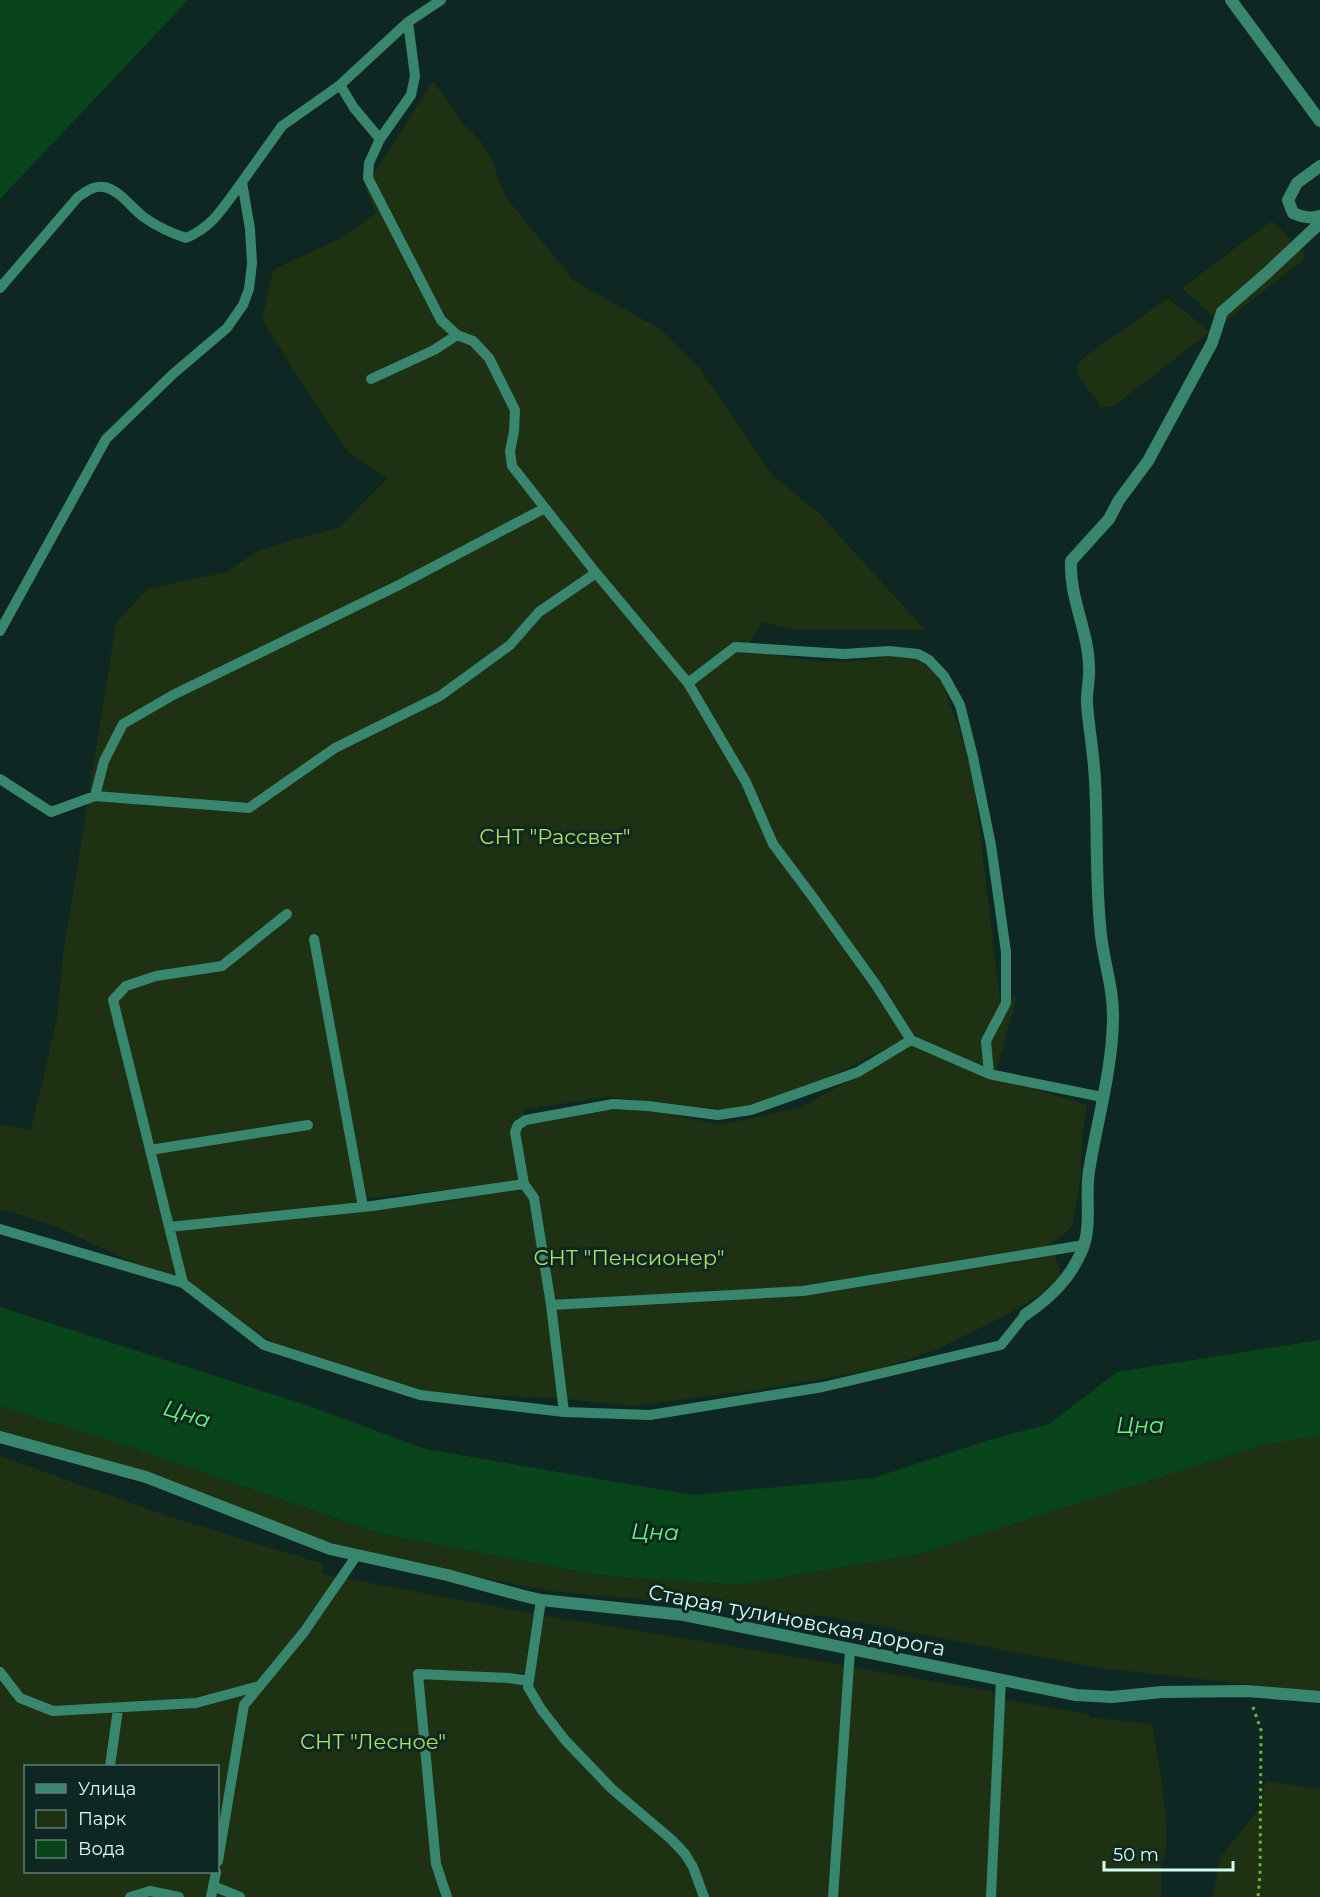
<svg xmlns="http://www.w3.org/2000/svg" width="1320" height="1897" font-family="Montserrat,sans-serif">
	<rect width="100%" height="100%" fill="#0f2722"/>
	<!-- green -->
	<path fill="#1e3112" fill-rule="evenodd" d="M433,81L464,125L479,139L490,156L505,196L574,281L660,329L699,368L773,476L818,512L925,630H796L762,622L745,650L806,660L847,662L895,656L916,658L930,667L941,680L959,728L973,774L1000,1000L1017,997L995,1076L1087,1105L1082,1137L1081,1177L1073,1224L1064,1235L1052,1242L1062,1281L1006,1315L938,1349L883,1368L759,1390L630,1406L569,1399L403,1392L287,1350L194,1298L192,1287L176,1283L55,1226L0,1209V1125L31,1130L57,1018L63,956L116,623L147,589L226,572L259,550L340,527L387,478L350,454L320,411L262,320L273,270L341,238L376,213L365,188ZM897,1043L908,1048L801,1107L720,1125L639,1108L604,1111L526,1126L524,1109L608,1097L731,1110L792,1093L819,1082ZM455,1189L457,1200L360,1210L359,1199Z
		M1273,222L1304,252L1303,260L1222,324L1182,288L1269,223Z
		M1168,298L1210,332L1112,407H1101L1078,376L1077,365L1082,359Z
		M0,1406L133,1448L379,1533L597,1575L737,1585L918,1554L1265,1444L1320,1436V1692L1099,1668L830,1617L551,1591L380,1558L0,1438Z
		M0,1456L170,1517L324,1564L322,1574L551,1617L720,1644L990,1691L996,1694L997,1698L1089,1714V1717L1152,1724C1156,1749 1176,1848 1161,1864V1897H0ZM26,1766H218V1872H26Z
		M1266,1781L1320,1789V1897H1212L1221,1856L1259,1809Z"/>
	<!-- water -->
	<path fill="#09451a" d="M0,0H188L0,199Z
		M0,1307L306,1405L425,1449L692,1495L873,1478L989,1440L1049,1424L1117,1372L1320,1340V1436L1265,1444L918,1554L737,1585L597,1575L379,1533L133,1448L0,1406Z"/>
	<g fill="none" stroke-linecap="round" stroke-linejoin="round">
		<!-- path -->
		<path stroke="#68ba2e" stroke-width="3" stroke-dasharray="3 4.5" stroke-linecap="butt" d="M1253,1707L1261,1730L1260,1875L1258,1897"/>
		<!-- service -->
		<path stroke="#39866e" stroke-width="10" d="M408,22L415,76L411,95L380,139L369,163L368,178L441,320L457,335
			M340,85L354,108L380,139
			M0,288L78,197C86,192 94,185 104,187C120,190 131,208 145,218C158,227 171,233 186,238C214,226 224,206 242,182
			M371,379L434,350L457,335L473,341L489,358L515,410L514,432L510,451L512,466L596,573L688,683L746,782L773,844L812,896L876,985L911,1040
			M0,631L106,439L173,374L227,328L243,305L249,289L252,263L250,229L242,182L282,126L340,85L408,22L441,0
			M688,683L735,647L844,654L889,651L918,654L929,660L944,676L960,705L973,757L991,845L1006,952V1003L986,1041L989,1074
			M0,779L51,812L95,796L249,808L335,748L440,696L510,645L539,612L596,573
			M95,796L104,761L123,724L173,695L399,585L545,508
			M287,914L222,966L156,976L126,986L113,1000L183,1283L264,1345L420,1395L564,1412L650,1415L823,1387L1001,1345L1025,1315
			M314,939L363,1207
			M150,1150L308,1125
			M524,1184L515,1132L518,1125L526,1120L613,1104L648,1106L718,1115L751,1110L858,1072L911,1040L989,1074L1102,1097
			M169,1227L372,1206L524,1184L534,1198L551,1305L803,1291L1084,1245
			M0,1229L183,1283
			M551,1305L564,1412
			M541,1600L528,1687L541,1709L565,1740L612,1789L672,1840L685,1854L693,1867L704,1897
			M0,1672L20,1698L53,1711L196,1703L259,1686
			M110,1766L118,1709
			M218,1861L244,1705L304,1632L357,1555
			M213,1886L240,1897
			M130,1897L150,1891L179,1897
			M211,1897L216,1872
			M447,1897L436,1864L418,1674L509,1678L529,1681
			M833,1897L850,1650
			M991,1897L1001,1679"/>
		<!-- minor -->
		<path stroke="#39866e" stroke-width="12" d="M1231,0L1320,121
			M1320,166L1297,183L1288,200L1293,213C1302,217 1311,219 1320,216
			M1025,1315C1051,1297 1071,1278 1083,1248C1092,1223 1085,1197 1089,1171C1097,1121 1112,1071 1113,1020C1114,990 1104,963 1101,935C1095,883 1098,832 1095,781C1094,755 1089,730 1087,704C1086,692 1090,680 1089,668C1089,632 1069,598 1071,561L1109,519L1119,500L1148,461L1212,343L1222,312L1268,272L1320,223"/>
		<!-- tertiary -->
		<path stroke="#39866e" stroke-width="12" d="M0,1437L146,1477L330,1549L447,1575L524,1596L541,1600L684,1615L1076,1695L1112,1697L1162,1692L1247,1691L1320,1697"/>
	</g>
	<g text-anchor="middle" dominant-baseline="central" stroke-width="6" stroke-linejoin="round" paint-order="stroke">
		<!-- park labels -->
		<g font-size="21" fill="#aee25e" stroke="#0f2722">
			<text x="555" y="836">СНТ "Рассвет"</text>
			<text x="629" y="1257">СНТ "Пенсионер"</text>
			<text x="373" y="1741">СНТ "Лесное"</text>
		</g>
		<!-- street labels -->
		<g font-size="21" fill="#d5fff5" stroke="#0f2722">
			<text transform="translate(797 1620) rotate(11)">Старая тулиновская дорога</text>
		</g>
		<!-- water labels -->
		<g font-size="22" font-style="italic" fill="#63ff74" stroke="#0f2722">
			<text transform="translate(187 1414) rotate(17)">Цна</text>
			<text x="1140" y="1425">Цна</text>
			<text transform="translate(655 1532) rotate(2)">Цна</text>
		</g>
	</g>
	<!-- legend -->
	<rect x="24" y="1765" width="195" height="108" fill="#0f2722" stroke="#5e7d76" stroke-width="1.5"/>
	<rect x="36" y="1784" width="30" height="9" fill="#39866e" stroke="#5e7d76" stroke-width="1.5"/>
	<text x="78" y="1795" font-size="18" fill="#d5fff5">Улица</text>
	<rect x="36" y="1810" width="30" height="18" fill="#1e3112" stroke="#5e7d76" stroke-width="1.5"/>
	<text x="78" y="1825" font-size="18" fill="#d5fff5">Парк</text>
	<rect x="36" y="1840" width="30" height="18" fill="#09451a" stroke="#5e7d76" stroke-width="1.5"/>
	<text x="78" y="1855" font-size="18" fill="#d5fff5">Вода</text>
	<!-- scale -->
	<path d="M1104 1861v9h129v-9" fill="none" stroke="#d5fff5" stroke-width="3"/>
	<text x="1113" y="1861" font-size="18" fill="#d5fff5" stroke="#0f2722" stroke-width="4.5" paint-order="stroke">50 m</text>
</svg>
